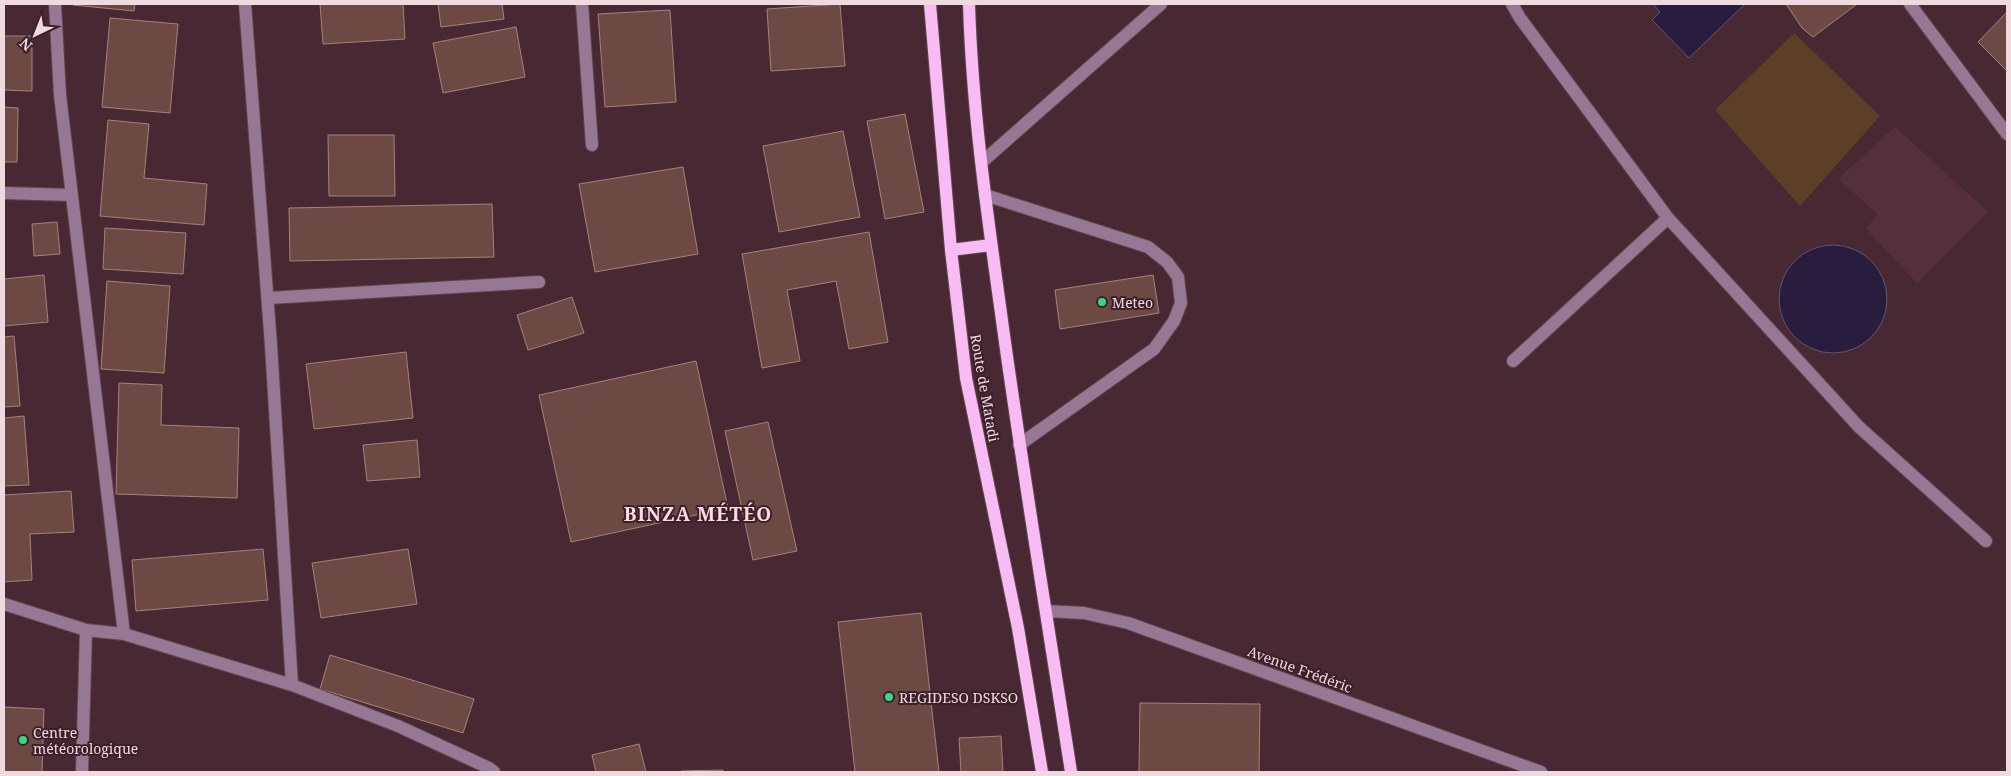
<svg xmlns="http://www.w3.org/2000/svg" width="2011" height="776" font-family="'Noto Serif',serif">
	<rect width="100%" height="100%" fill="#482933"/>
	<!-- built -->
	<path fill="#562f3c" d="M1895,127L1988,212L1917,283L1866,229L1878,214L1838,179Z"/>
	<!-- green -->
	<path fill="#5d3f26" d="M1794,33L1880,116L1800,206L1715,110Z"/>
	<!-- water -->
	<path fill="#281d3e" stroke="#64566e" d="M1653,4H1745L1689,58L1652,20L1660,12Z
		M1779 299a54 54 0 1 1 108 0a54 54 0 1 1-108 0Z"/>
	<!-- building -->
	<path fill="#6c4a43" stroke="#a7817a" d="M73,4H135L134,11L73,5Z
		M320,4H403L405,39L323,44Z
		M438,4H502L504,19L441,27Z
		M840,4L845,66L771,71L767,9Z
		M1786,4H1857L1813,37L1802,28Z
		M670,10L676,102L605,107L598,14Z
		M2007,12V71L1978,42Z
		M110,18L178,24L170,113L102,107Z
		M516,27L525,77L443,93L433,43Z
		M4,36H32V91L4,90Z
		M4,107L18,108L17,162H4Z
		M905,114L924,212L885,219L867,121Z
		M108,120L149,124L144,178L207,184L204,225L100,216Z
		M843,131L860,217L779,232L763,146Z
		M328,135H394L395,196H329Z
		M683,167L698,254L595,272L579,184Z
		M492,204L494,257L290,261L289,208Z
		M57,222L60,254L34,256L32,224Z
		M105,228L186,233L183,274L103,269Z
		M869,232L888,342L849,349L836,281L787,290L800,361L762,368L742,254Z
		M44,275L48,322L4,326V279Z
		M1153,275L1159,313L1060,329L1055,290Z
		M107,281L170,286L164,373L101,369Z
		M572,297L584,333L528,350L517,315Z
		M14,336L20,406L4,407V337Z
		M406,352L413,418L314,429L306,364Z
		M696,361L728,508L571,542L539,395Z
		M119,383L162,385L161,425L239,428L237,498L116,494Z
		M24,416L29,485L4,486V418Z
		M768,422L797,551L753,560L725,431Z
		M417,440L420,477L367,481L363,445Z
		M71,491L74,532L30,534L32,580L4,582V495Z
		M263,549L268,600L136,611L132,560Z
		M408,549L417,604L321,618L312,563Z
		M921,613L939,772H855L838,622Z
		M330,655L474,699L463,733L320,689Z
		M1140,703L1260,704L1259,772H1139Z
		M4,707L44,709L42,772H4Z
		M1001,736L1003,772H961L959,738Z
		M639,744L646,772H596L592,755Z
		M723,770V772H681V771Z"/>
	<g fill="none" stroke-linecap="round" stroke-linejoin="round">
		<defs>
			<path id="minor" d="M55,4L60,95L124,634
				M245,4L271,345L292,685
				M582,4L592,145
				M1512,4L1520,18L1668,218L1859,427L1986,541
				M1910,4L2007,134
				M982,162L1161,4
				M4,193L72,195
				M985,195L1148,247L1167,262L1178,277L1181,303L1174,321L1154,349L1019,445
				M268,298L539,282
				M1513,361L1668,218
				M4,604L86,630L124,634L292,685L398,726L489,768L494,772
				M1046,611L1084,613L1128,623L1541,772
				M82,772L86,630"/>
			<path id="major" d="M930,4L951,250L966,378L1018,628L1042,772
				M969,4C972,105 986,206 1000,306C1021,462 1047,617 1071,772
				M951,250L991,245"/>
		</defs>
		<!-- minor casing -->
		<use href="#minor" stroke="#63454f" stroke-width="14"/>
		<!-- major casing -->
		<use href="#major" stroke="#63454f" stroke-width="14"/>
		<!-- minor -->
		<use href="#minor" stroke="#967894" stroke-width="12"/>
		<!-- major -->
		<use href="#major" stroke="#f9bbf4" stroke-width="12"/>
	</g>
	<!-- markers -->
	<g fill="#37d880" stroke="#3d1f29" stroke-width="2">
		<circle cx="1102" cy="302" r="5"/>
		<circle cx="889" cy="697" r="5"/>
		<circle cx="23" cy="740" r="5"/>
	</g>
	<g text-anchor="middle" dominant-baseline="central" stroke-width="4" stroke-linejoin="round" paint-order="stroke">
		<!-- poi labels -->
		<g font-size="14" fill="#efdadf" stroke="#3d1f29" text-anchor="start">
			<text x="1112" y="302">Meteo</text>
			<text x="899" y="697">REGIDESO DSKSO</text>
			<text x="33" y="732">Centre<tspan x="33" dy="16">météorologique</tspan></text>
		</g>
		<!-- street labels -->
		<g font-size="14" fill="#efdadf" stroke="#3d1f29">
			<text transform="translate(985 388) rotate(80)">Route de Matadi</text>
			<text transform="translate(1300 669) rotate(20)">Avenue Frédéric</text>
		</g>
		<!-- district labels -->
		<g font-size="19" font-weight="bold" letter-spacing="1" fill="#fbdae3" stroke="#3d1f29">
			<text x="698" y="514">BINZA MÉTÉO</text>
		</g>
	</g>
	<!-- border -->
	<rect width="2011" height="776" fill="none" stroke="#efdadf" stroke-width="10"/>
	<!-- north arrow -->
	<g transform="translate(35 35) rotate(223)" stroke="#3d1f29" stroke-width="4" paint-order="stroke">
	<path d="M0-4L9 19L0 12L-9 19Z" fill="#efdadf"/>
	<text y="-8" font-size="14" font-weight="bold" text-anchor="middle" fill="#efdadf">N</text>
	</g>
</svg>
